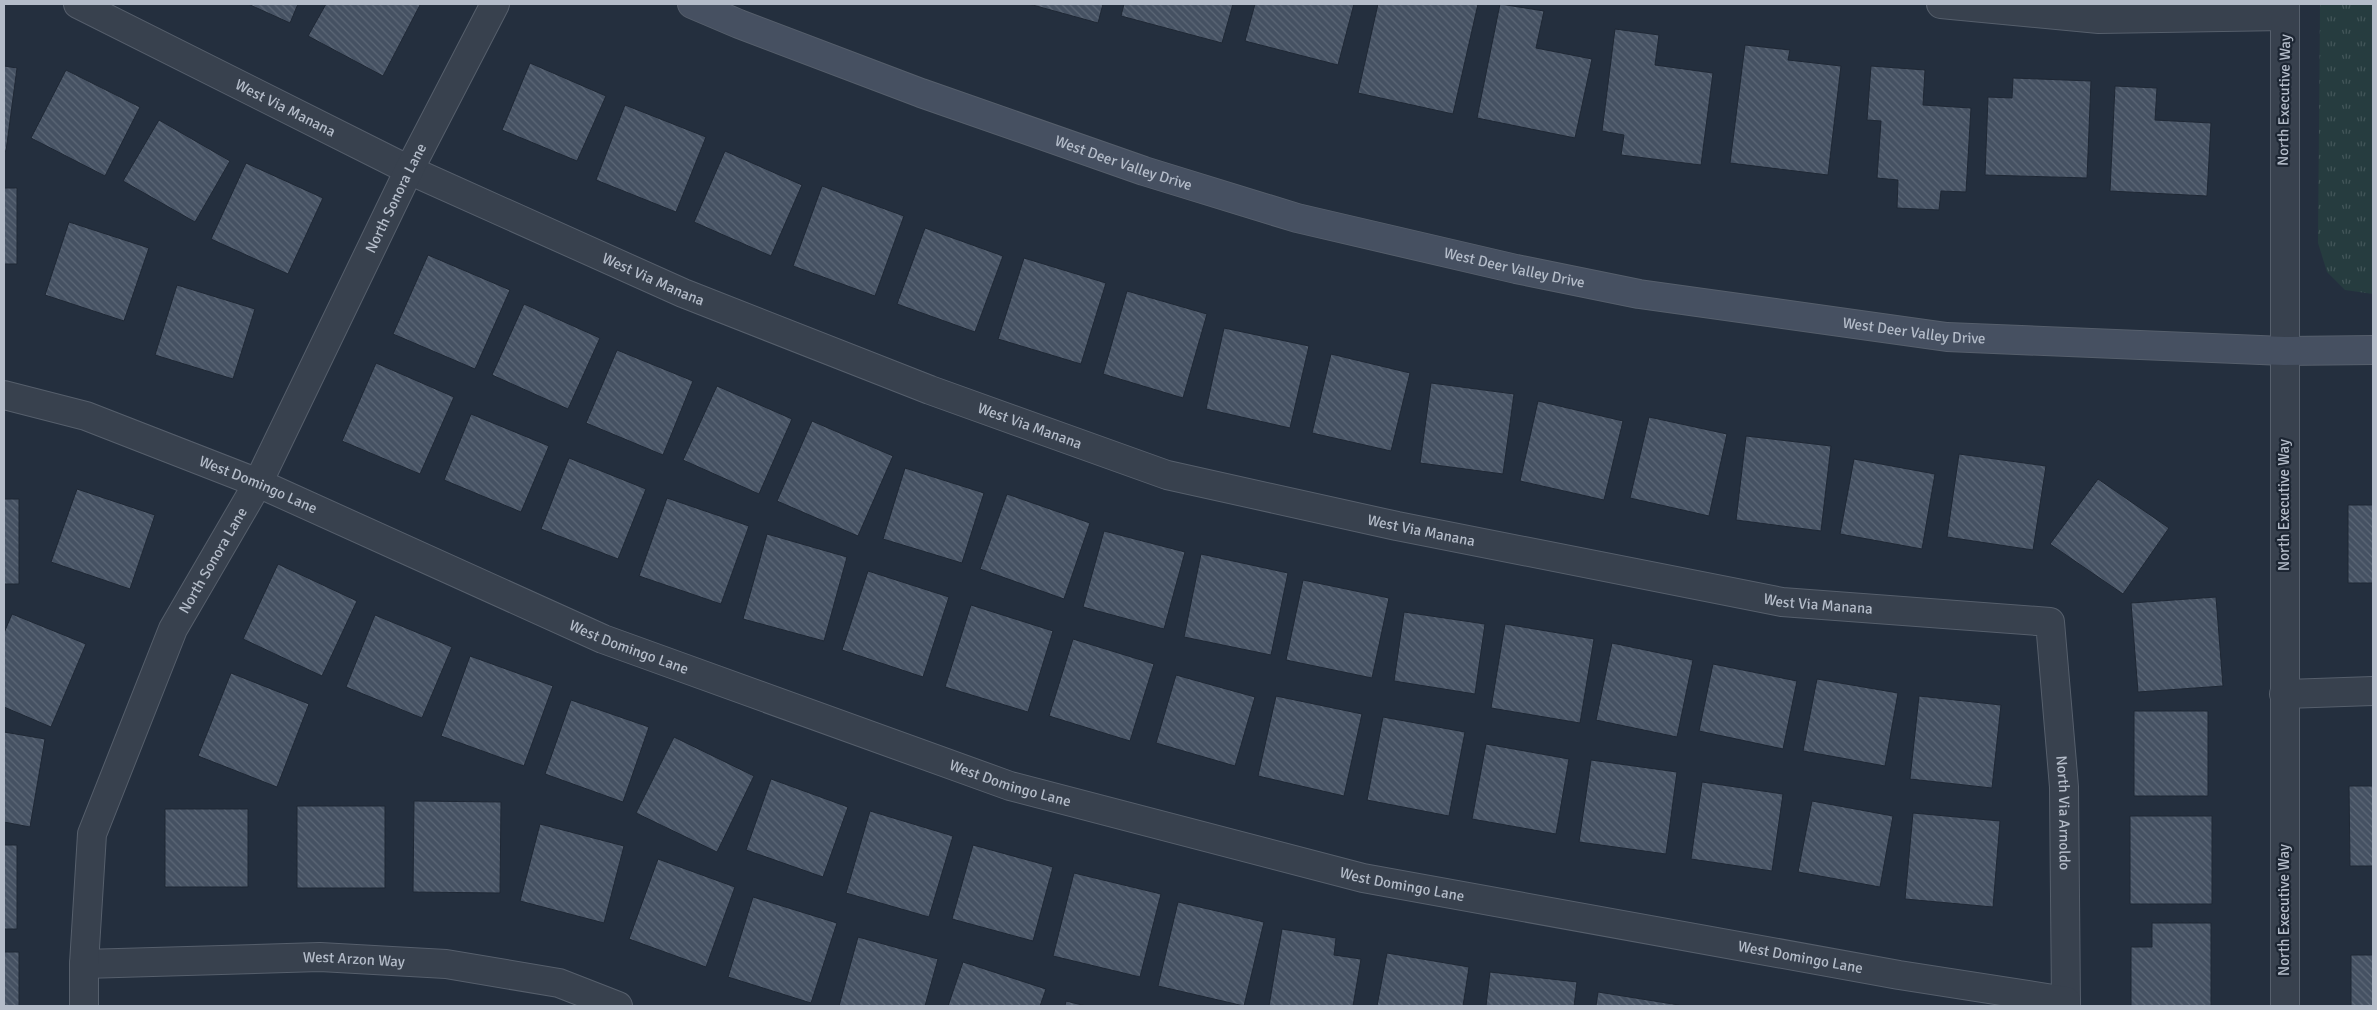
<svg xmlns="http://www.w3.org/2000/svg" width="2377" height="1010" font-family="Signika,sans-serif">
	<defs>
		<pattern id="grass-tufts" width="24" height="20" patternUnits="userSpaceOnUse" patternTransform="scale(1.25)"><rect width="24" height="20" fill="#263c3f"/><path d="M3 7l-1-3M5 7V3M7 7l1-3M15 17l-1-3M17 17v-4M19 17l1-3" fill="none" stroke="#435659"/></pattern>
		<pattern id="building-back-hatch" width="6" height="6" patternUnits="userSpaceOnUse" patternTransform="scale(1.25)"><rect width="6" height="6" fill="#455162"/><path d="M-1 5l2 2M0 0l6 6M5-1l2 2" fill="none" stroke="#5d6877"/></pattern>
	</defs>
	<rect width="100%" height="100%" fill="#242f3e"/>
	<!-- grass -->
	<path fill="url(#grass-tufts)" d="M2320,4H2373V294L2345,290L2327,272L2318,243Z"/>
	<!-- building -->
	<path fill="url(#building-back-hatch)" stroke="#1f2835" d="M248,4H298L290,23Z
		M326,4H419L420,5L383,76L308,36Z
		M1029,4H1103L1098,23Z
		M1124,4H1233L1222,43L1121,16Z
		M1255,4H1354L1338,65L1245,41Z
		M1378,4H1478L1453,114L1358,93Z
		M1500,4L1544,11L1536,48L1592,59L1575,138L1477,118Z
		M1615,29L1659,35L1655,65L1713,73L1701,165L1621,155L1624,135L1602,131Z
		M1745,45L1790,50L1788,60L1841,66L1828,175L1730,163Z
		M530,63L606,96L577,161L502,130Z
		M4,66L17,68L6,151H4Z
		M1871,66L1925,70L1923,105L1971,108L1966,192L1941,191L1939,210L1897,208L1898,180L1877,178L1881,121L1867,120Z
		M66,70L140,107L105,176L31,138Z
		M2013,78L2091,81L2087,178L1985,175L1988,97L2012,98Z
		M2115,86L2157,88L2155,120L2211,123L2207,196L2110,191Z
		M625,105L706,137L676,212L596,180Z
		M159,120L230,161L195,222L123,181Z
		M725,151L802,185L771,256L694,222Z
		M246,163L323,198L288,274L211,239Z
		M822,186L904,216L875,296L793,266Z
		M4,188H17V264H4Z
		M69,222L149,248L124,321L45,295Z
		M925,228L1003,256L975,332L897,304Z
		M428,255L510,290L475,369L393,334Z
		M1024,258L1106,283L1081,364L998,339Z
		M177,285L255,309L233,379L155,355Z
		M1127,291L1207,314L1183,398L1103,374Z
		M524,304L600,338L568,409L492,375Z
		M1224,328L1309,346L1290,428L1206,409Z
		M617,350L693,381L663,455L586,423Z
		M1331,354L1410,373L1391,451L1312,433Z
		M376,363L454,397L420,474L342,441Z
		M1431,383L1514,394L1503,474L1420,463Z
		M717,386L792,419L759,494L683,460Z
		M1538,401L1623,421L1604,500L1520,481Z
		M471,414L549,446L521,512L444,480Z
		M1649,417L1727,434L1709,516L1630,498Z
		M812,421L893,456L858,536L777,501Z
		M1746,436L1831,446L1821,531L1736,520Z
		M1959,454L2046,466L2033,550L1947,537Z
		M569,458L646,489L618,559L541,529Z
		M1854,459L1935,474L1922,549L1840,534Z
		M905,468L984,493L962,563L883,539Z
		M2098,479L2169,528L2123,594L2050,544Z
		M77,489L155,515L130,589L51,562Z
		M1007,494L1090,523L1064,599L980,569Z
		M667,498L749,526L721,604L639,576Z
		M4,499H19V584H4Z
		M2348,505H2373V583H2348Z
		M1104,531L1185,552L1164,629L1083,607Z
		M767,534L847,557L824,641L743,619Z
		M1201,554L1288,573L1271,655L1184,637Z
		M278,564L357,601L322,676L243,639Z
		M868,571L949,597L923,677L842,650Z
		M1303,580L1389,598L1372,678L1286,660Z
		M2216,597L2223,686L2138,692L2131,603Z
		M971,605L1053,631L1028,712L945,687Z
		M1404,612L1485,624L1475,694L1394,681Z
		M12,614L86,644L51,727L4,707V633Z
		M375,615L452,647L422,718L346,687Z
		M1505,624L1594,639L1580,723L1491,708Z
		M1073,639L1154,664L1130,741L1049,716Z
		M1612,643L1693,660L1677,737L1596,720Z
		M470,656L553,686L524,766L441,736Z
		M1713,664L1797,681L1783,749L1699,731Z
		M231,673L309,704L277,787L198,756Z
		M1176,675L1255,697L1235,766L1156,743Z
		M1817,679L1898,693L1885,766L1803,751Z
		M1276,696L1362,714L1344,796L1258,776Z
		M1919,696L2001,705L1992,788L1910,779Z
		M571,700L649,727L623,802L545,774Z
		M2134,711H2208V796H2134Z
		M1383,717L1465,732L1449,816L1367,800Z
		M4,732L45,739L30,827L4,822Z
		M674,737L754,776L717,852L636,813Z
		M1486,744L1569,759L1556,834L1472,819Z
		M1591,760L1677,772L1666,854L1579,842Z
		M771,779L848,807L823,877L746,850Z
		M1702,782L1783,794L1772,871L1691,859Z
		M2349,786H2373V866H2350Z
		M414,801L501,802L500,893L413,892Z
		M1812,801L1893,816L1880,887L1798,872Z
		M297,806H385V888H297Z
		M165,809H248V887H165Z
		M870,811L953,836L929,917L846,893Z
		M1913,813L2000,821L1993,907L1905,899Z
		M2130,816H2212V904H2130Z
		M540,824L624,846L604,923L520,901Z
		M4,845H17V929H4Z
		M973,845L1053,867L1033,941L952,919Z
		M658,859L735,887L706,967L629,939Z
		M1074,873L1161,894L1140,977L1053,956Z
		M753,897L837,923L811,1003L728,977Z
		M1178,902L1264,922L1244,1006L1158,986Z
		M2152,923H2211V1006H2131V947H2152Z
		M1282,929L1336,938L1334,955L1361,959L1353,1006H1269Z
		M858,937L938,959L925,1006H839Z
		M4,952H19V1006H4Z
		M1387,953L1469,967L1463,1006H1377Z
		M2351,955H2373V1006H2351Z
		M963,962L1046,989L1040,1006H948Z
		M1490,972L1577,982L1574,1006H1486Z
		M1598,992L1679,1005V1006H1596Z
		M1066,1001L1086,1006H1065Z"/>
	<g fill="none" stroke-linecap="round" stroke-linejoin="round">
		<defs>
			<g id="street">
				<path id="s1" d="M78,4L409,170L683,293L930,390L1167,475L1397,526L1782,602L2050,622L2064,787L2066,1006"/>
				<path d="M1941,4L2099,19L2285,16"/>
				<path id="s2" d="M4,395L86,416L258,483L603,639L1010,786L1363,878L1899,975L2066,1001"/>
				<path d="M2284,694L2373,691"/>
				<path id="s3" d="M84,964L320,957L446,964L559,983L618,1006"/>
				<path id="s4" d="M84,1006V964L92,834L173,629L258,483L409,170L495,4"/>
				<path d="M2285,1006V4"/>
			</g>
			<g id="secondary">
				<path id="s5" d="M692,4L739,24L921,93L1144,171L1297,218L1516,269L1639,294L1947,337L2284,351L2373,350"/>
			</g>
		</defs>
		<!-- street casing -->
		<use href="#street" stroke="#565f6c" stroke-width="30"/>
		<!-- secondary casing -->
		<use href="#secondary" stroke="#565f6c" stroke-width="30"/>
		<!-- street -->
		<use href="#street" stroke="#38414e" stroke-width="28"/>
		<!-- secondary -->
		<use href="#secondary" stroke="#465061" stroke-width="28"/>
	</g>
	<g text-anchor="middle" dominant-baseline="central" stroke-width="4.5" stroke-linejoin="round" paint-order="stroke">
		<!-- street labels -->
		<g font-size="15" fill="#b4bcc9" stroke="#1d2633">
			<text transform="translate(2284 100) rotate(-89)">North Executive Way</text>
			<text stroke="none"><textPath href="#s1" startOffset="232">West Via Manana</textPath></text>
			<text stroke="none"><textPath href="#s5" startOffset="460">West Deer Valley Drive</textPath></text>
			<text stroke="none"><textPath href="#s4" startOffset="878">North Sonora Lane</textPath></text>
			<text stroke="none"><textPath href="#s5" startOffset="865">West Deer Valley Drive</textPath></text>
			<text stroke="none"><textPath href="#s1" startOffset="638">West Via Manana</textPath></text>
			<text stroke="none"><textPath href="#s5" startOffset="1270">West Deer Valley Drive</textPath></text>
			<text stroke="none"><textPath href="#s1" startOffset="1042">West Via Manana</textPath></text>
			<text stroke="none"><textPath href="#s2" startOffset="270">West Domingo Lane</textPath></text>
			<text transform="translate(2284 505) rotate(-90)">North Executive Way</text>
			<text stroke="none"><textPath href="#s1" startOffset="1448">West Via Manana</textPath></text>
			<text stroke="none"><textPath href="#s4" startOffset="472">North Sonora Lane</textPath></text>
			<text stroke="none"><textPath href="#s1" startOffset="1852">West Via Manana</textPath></text>
			<text stroke="none"><textPath href="#s2" startOffset="675">West Domingo Lane</textPath></text>
			<text stroke="none"><textPath href="#s2" startOffset="1080">West Domingo Lane</textPath></text>
			<text stroke="none"><textPath href="#s1" startOffset="2276">North Via Arnoldo</textPath></text>
			<text stroke="none"><textPath href="#s2" startOffset="1485">West Domingo Lane</textPath></text>
			<text transform="translate(2284 910) rotate(-90)">North Executive Way</text>
			<text stroke="none"><textPath href="#s2" startOffset="1890">West Domingo Lane</textPath></text>
			<text stroke="none"><textPath href="#s3" startOffset="270">West Arzon Way</textPath></text>
		</g>
	</g>
	<!-- border -->
	<rect width="2377" height="1010" fill="none" stroke="#b4bcc9" stroke-width="10"/>
</svg>
